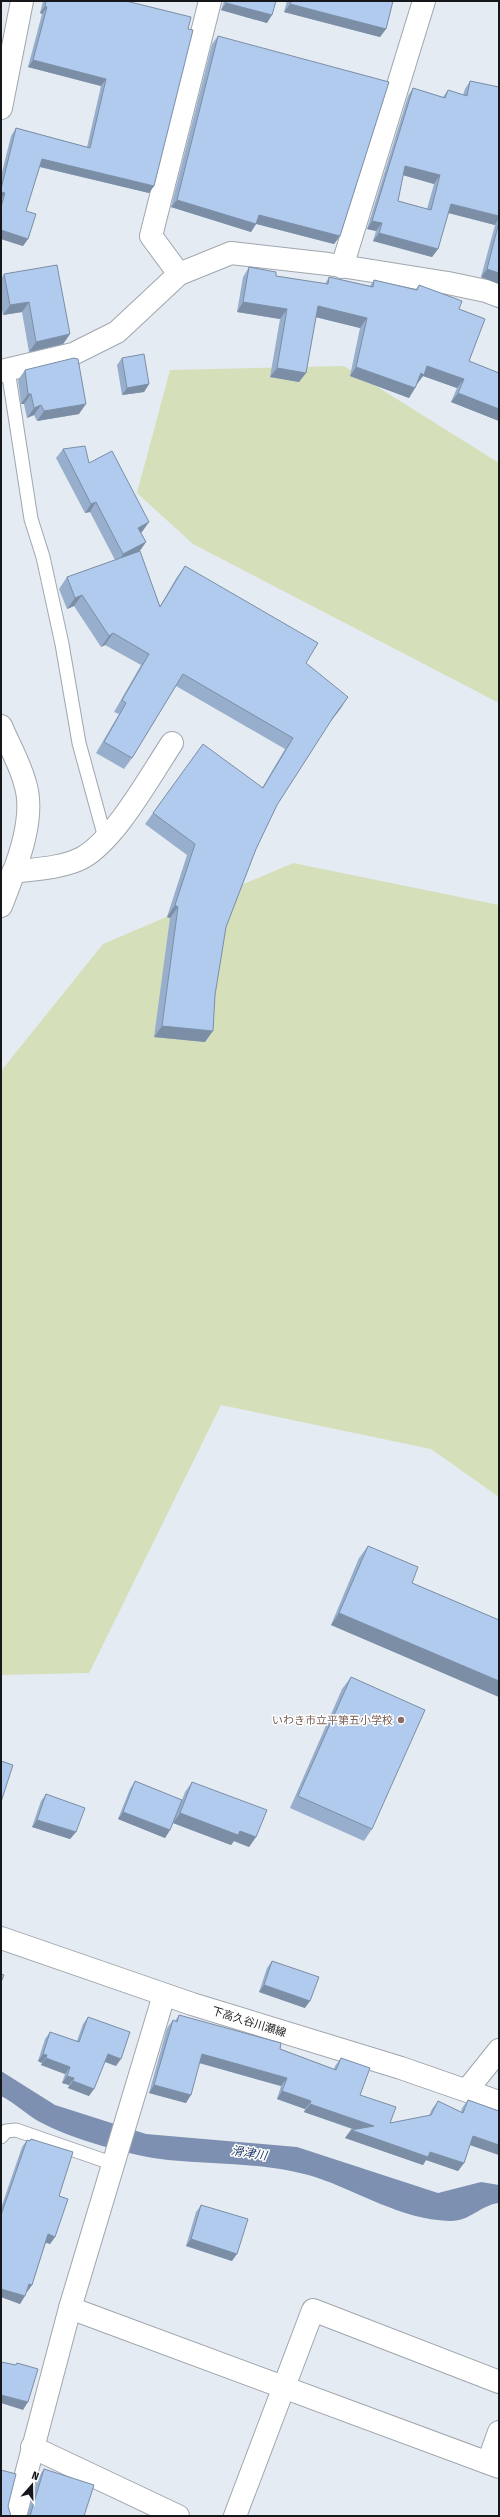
<svg xmlns="http://www.w3.org/2000/svg" width="500" height="2517" font-family="'Fira Sans Condensed','Noto Sans JP',sans-serif">
	<rect width="100%" height="100%" fill="#e5ebf2"/>
	<!-- green -->
	<path fill="#d5dfba" d="M344,366L499,463V703L193,544L137,493L170,370Z
		M293,863L499,905V1497L431,1449L221,1405L89,1673L1,1675V1071L103,944Z"/>
	<!-- water -->
	<path fill="#7d90b2" d="M1,2071L55,2105L146,2134L297,2147L438,2193L481,2182L499,2185V2203C480,2205 470,2222 449,2221C400,2219 360,2192 315,2177C267,2162 218,2165 168,2160C131,2156 71,2139 38,2121C25,2113 15,2103 1,2096Z"/>
	<g fill="none" stroke-linecap="round" stroke-linejoin="round">
		<defs>
			<path id="lane" d="M8,370L31,519L43,557L62,644L79,743L105,838
				M1,2137L6,2131L16,2130L114,2164"/>
			<path id="street" d="M1,108L22,1
				M342,267L424,1
				M179,274L151,236L210,1
				M1,371L73,354L117,332L179,274L231,253L328,264L448,283L486,291L499,296
				M13,872C36,869 62,868 82,858C116,839 150,776 172,743
				M467,2090L499,2050
				M70,2308L499,2467
				M32,2447L178,2516
				M488,2463L499,2432
				M235,2516L313,2310L499,2382"/>
			<path id="secondary" d="M1,726C9,745 20,764 25,783C37,820 14,872 1,906
				M1,1938L192,2004L401,2068L499,2102
				M15,2516L70,2308L164,1995"/>
		</defs>
		<!-- lane casing -->
		<use href="#lane" stroke="#a0a6ad" stroke-width="15"/>
		<!-- street casing -->
		<use href="#street" stroke="#a0a6ad" stroke-width="24"/>
		<!-- secondary casing -->
		<use href="#secondary" stroke="#a0a6ad" stroke-width="24"/>
		<!-- lane -->
		<use href="#lane" stroke="#fff" stroke-width="13"/>
		<!-- street -->
		<use href="#street" stroke="#fff" stroke-width="22"/>
		<!-- secondary -->
		<use href="#secondary" stroke="#fff" stroke-width="22"/>
	</g>
	<!-- wall -->
	<path fill="#97afcc" fill-rule="evenodd" d="M43,1H126L188,29L154,186L149,193L39,167L26,211L28,239L23,246L1,239V176L11,136L16,128L87,147L101,86L28,67L42,14L40,13Z
		M224,1H276L267,23L221,10Z
		M287,1H393L386,29L380,37L284,12Z
		M218,36L340,236L334,244L256,224L251,232L171,207L212,44Z
		M470,81L499,87V284L481,277L495,225L448,213L438,249L432,257L373,241L376,231L367,229L408,96L413,88L443,97L448,90L463,95L465,89ZM403,175L434,184L427,209L398,201Z
		M249,267L276,276L325,284L329,277L370,286L374,280L416,289L419,285L459,309L469,361L499,373V421L451,402L457,388L423,376L417,384L415,388L409,398L350,376L360,328L316,317L306,373L299,382L270,377L280,319L237,312L243,277Z
		M4,274L70,334L63,344L29,352L22,312L3,315L1,304V279Z
		M122,358L149,384L144,392L122,395L117,365Z
		M25,370L79,414L37,421L34,415L27,418L24,404H21L18,380Z
		M63,449L89,463L142,532H141L146,542L139,552L160,606L177,577L185,566L306,663L341,708L330,722L277,805L256,849L226,927L205,1042L154,1037L170,918L167,917L187,855L145,824L153,813L262,788L285,749L176,686L132,758L124,769L96,753L119,714L114,712L141,665L105,645L101,647L74,606L67,609L59,589L67,577L115,560L90,512L85,513L56,458Z
		M368,1546L412,1583L499,1620V1697L331,1625L359,1558Z
		M351,1677L372,1829L364,1841L290,1808L342,1689Z
		M135,1781L182,1800L185,1792L192,1782L256,1837L249,1847L234,1841L231,1845L173,1823L170,1830L165,1838L118,1819L130,1789Z
		M46,1794L76,1832L70,1839L32,1827L41,1801Z
		M272,1961L305,2008L259,1992L267,1968Z
		M179,2015L280,2049L334,2069L335,2066L341,2058L360,2095L390,2123L429,2116L432,2109L438,2101L461,2112L462,2108L468,2100L499,2111V2155L470,2145L464,2163L458,2171L426,2160L423,2165L345,2138L351,2130H355L304,2112L305,2109L277,2099L281,2086L199,2063L186,2103L149,2093L167,2028L173,2020L175,2021Z
		M88,2017L116,2066L105,2062L89,2096L68,2088L69,2085L62,2083L65,2074L41,2065L42,2063L38,2061L45,2039L50,2032L77,2041L83,2024Z
		M31,2139L59,2196L55,2237L50,2244L46,2242L32,2285L27,2292H26L20,2304L1,2297V2208L22,2147L27,2140L29,2141Z
		M201,2205L232,2261L186,2246L196,2212Z
		M44,2469L84,2516H27L38,2477Z"/>
	<!-- shaded-wall -->
	<path fill="#7b8ea6" d="M226,3L272,15L267,23L221,10Z
		M290,4L386,29L380,37L284,12Z
		M45,6L47,7L42,14L40,13Z
		M33,60L106,79L101,86L28,67Z
		M42,159L154,186L149,193L37,166Z
		M405,166L440,175L434,184L399,174Z
		M1,192L5,193L1,200Z
		M177,200L256,224L251,232L171,207Z
		M451,204L499,216V218L495,225L445,212Z
		M259,215L340,236L334,244L253,223Z
		M372,221L382,223L376,231L367,229Z
		M1,230L28,239L23,246L1,239Z
		M379,233L438,249L432,257L373,241Z
		M487,269L499,273V284L481,277Z
		M29,302L22,312L3,315L10,305Z
		M243,302L287,309L280,319L237,312Z
		M318,306L367,318L360,328L311,316Z
		M70,334L63,344L29,352L36,342Z
		M427,366L464,379L457,388L423,376L417,384L414,383Z
		M356,367L415,388L409,398L350,376Z
		M277,368L306,373L299,382L270,377Z
		M149,384L144,392L122,395L127,388Z
		M458,393L499,409V421L451,402Z
		M28,394H31L24,404H21Z
		M86,404L79,414L37,421L44,411Z
		M41,405L34,415L27,418L34,408Z
		M96,502L90,512L85,513L91,504Z
		M149,522L142,532L131,537L138,528Z
		M146,542L139,552L117,564L123,554Z
		M82,595L74,606L67,609L75,598Z
		M113,633L105,645L101,647L109,636Z
		M348,697L341,708L326,727L334,716Z
		M175,905L178,907L170,918L167,917Z
		M162,1026L213,1031L205,1042L154,1037Z
		M339,1613L499,1681V1697L331,1625Z
		M123,1812L170,1830L165,1838L118,1819Z
		M180,1813L240,1831L256,1837L249,1847L234,1841L231,1845L173,1823Z
		M37,1820L76,1832L70,1839L32,1827Z
		M264,1985L310,2001L305,2008L259,1992Z
		M43,2054L47,2055L42,2063L38,2061Z
		M108,2054L121,2059L116,2066L103,2061Z
		M202,2054L287,2078L281,2086L196,2062Z
		M46,2058L70,2067L65,2074L41,2065Z
		M67,2076L74,2078L69,2085L62,2083Z
		M73,2081L94,2089L89,2096L68,2088Z
		M154,2085L191,2095L186,2103L149,2093Z
		M282,2091L311,2101L305,2109L277,2099Z
		M310,2104L374,2126L368,2134L304,2112Z
		M351,2130L430,2152L464,2163L458,2171L426,2160L423,2165L345,2138Z
		M473,2136L499,2145V2155L467,2144Z
		M48,2234L55,2237L50,2244L43,2242Z
		M191,2239L237,2254L232,2261L186,2246Z
		M29,2284L32,2285L27,2292L24,2291Z
		M1,2289L25,2296L20,2304L1,2297Z
		M1,2395L28,2402L23,2410L1,2403Z"/>
	<!-- building -->
	<path fill="#b0cbed" stroke="#7b8ea6" fill-rule="evenodd" d="M46,1H126L191,17L188,29L193,30L154,186L42,159L26,211L36,214L28,239L1,230V223L2,220H1V207L5,193L1,192V189L16,128L90,148L106,79L33,60L47,7L45,6Z
		M227,1H276L272,15L226,3Z
		M291,1H393L386,29L290,4Z
		M218,36L389,82L340,236L259,215L256,224L177,200Z
		M470,81L499,87V216L451,204L438,249L379,233L382,223L372,221L413,88L445,98L448,90L467,96ZM405,166L440,175L431,210L398,201Z
		M499,222V273L487,269Z
		M57,265L70,334L36,342L29,302L10,305L4,274Z
		M249,267L276,272V276L328,284L329,277L373,287L374,280L417,290L419,285L462,301L459,309L485,319L469,361L499,373V409L458,393L464,379L427,366L424,375L421,373L415,388L356,367L367,318L318,306L306,373L277,368L287,309L243,302Z
		M144,354L149,384L127,388L122,358Z
		M74,358L78,359L86,404L44,411L41,405L34,408L31,394H28L25,370Z
		M85,446L89,463L112,451L149,522L138,528L146,542L123,554L96,502L91,504L63,449Z
		M140,551L160,607L185,566L318,643L306,663L348,697L334,716L277,805L256,849L226,927L215,995L213,1031L162,1026L178,907L175,905L195,844L153,813L203,744L263,788L293,738L183,674L132,758L104,742L126,703L122,700L149,654L113,633L109,636L82,595L75,598L67,577Z
		M368,1546L418,1567L412,1583L499,1620V1681L339,1613Z
		M351,1677L425,1710L372,1829L298,1796Z
		M1,1761L13,1765L1,1802Z
		M135,1781L182,1800L170,1830L123,1812Z
		M192,1782L267,1810L256,1837L240,1831L238,1835L180,1813Z
		M46,1794L85,1808L76,1832L37,1820Z
		M272,1961L319,1977L310,2001L264,1985Z
		M1,1974L4,1975L1,1982Z
		M179,2015L281,2043L280,2049L336,2070L341,2058L370,2068L360,2095L396,2107L390,2123L431,2115L438,2101L463,2113L468,2100L499,2111V2145L473,2136L464,2163L430,2152L428,2157L351,2130L374,2126L310,2104L311,2101L282,2091L287,2078L202,2054L191,2095L154,2085L173,2020L177,2022Z
		M88,2017L130,2032L121,2059L108,2054L94,2089L73,2081L74,2078L67,2076L70,2067L46,2058L47,2055L43,2054L50,2032L79,2042Z
		M31,2139L73,2152L59,2196L68,2199L55,2237L48,2234L32,2285L29,2284L25,2296L1,2289V2215L27,2140L30,2141Z
		M201,2205L248,2219L237,2254L191,2239Z
		M1,2362L16,2365L17,2363L38,2369L28,2402L1,2395Z
		M44,2469L94,2485L84,2516H30Z
		M1,2470L16,2474L8,2506L11,2516H1Z"/>
	<!-- markers -->
	<circle fill="#8d6e63" stroke="#fff" stroke-width="1.5" cx="401" cy="1720" r="4"/>
	<g text-anchor="middle" dominant-baseline="central" stroke-width="3" stroke-linejoin="round" paint-order="stroke">
		<!-- education labels -->
		<g font-size="11" fill="#785e54" stroke="#fff" text-anchor="end">
			<text x="393" y="1720">いわき市立平第五小学校</text>
		</g>
		<!-- street labels -->
		<g font-size="11" fill="#15171a" stroke="#fff">
			<text transform="translate(249 2022) rotate(17)">下高久谷川瀬線</text>
		</g>
		<!-- water labels -->
		<g font-size="12" font-style="italic" fill="#213967" stroke="#fff">
			<text transform="translate(249 2153) rotate(9)">滑津川</text>
		</g>
	</g>
	<!-- border -->
	<rect width="500" height="2517" fill="none" stroke="#15171a" stroke-width="4"/>
	<!-- north arrow -->
	<g transform="translate(32 2485) rotate(20)" stroke="#ffffff" stroke-width="3" paint-order="stroke">
	<path d="M0-3L7 15L0 10L-7 15Z" fill="#15171a"/>
	<text y="-6" font-size="11" font-weight="bold" text-anchor="middle" fill="#15171a">N</text>
	</g>
</svg>
